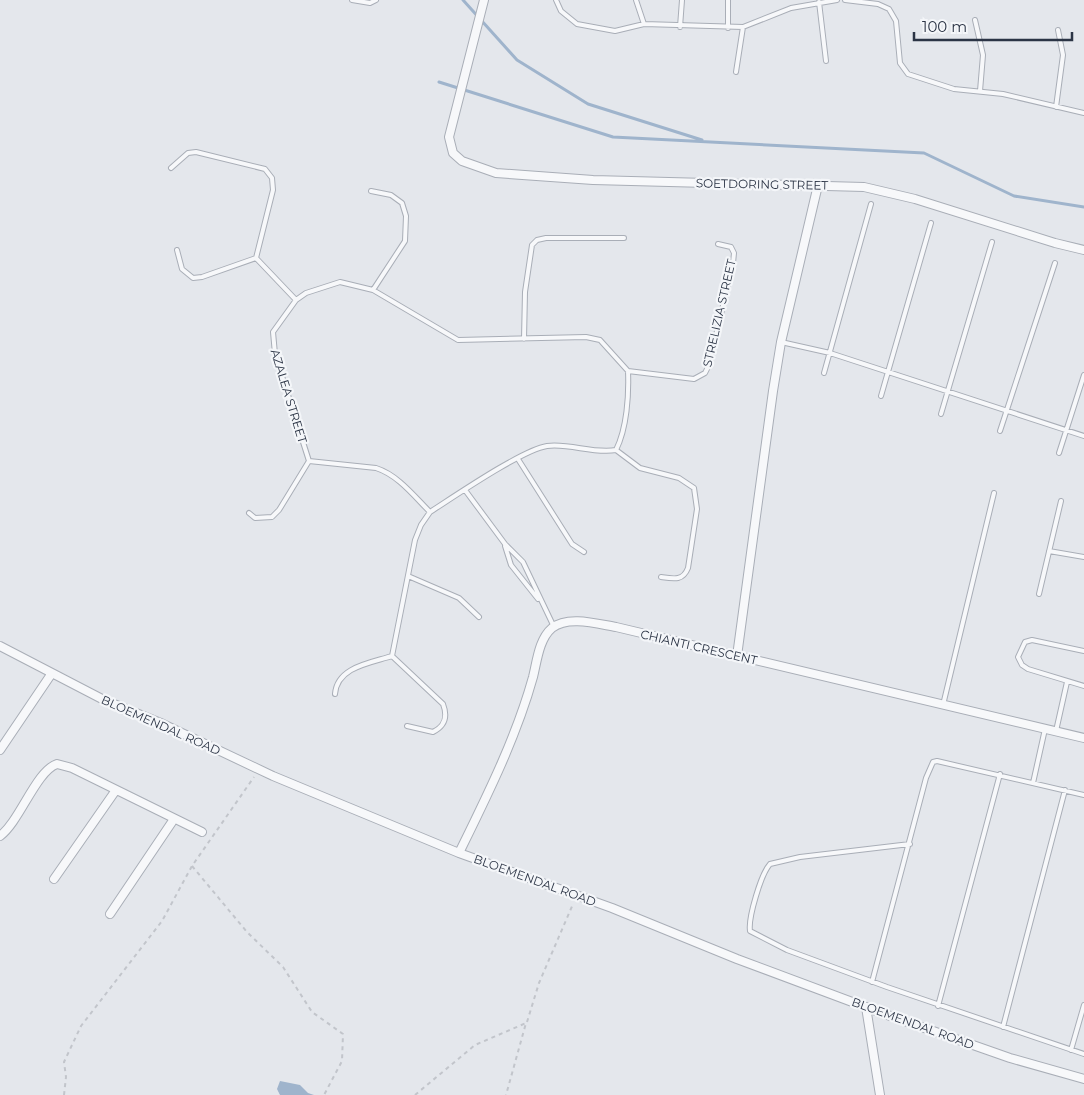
<svg xmlns="http://www.w3.org/2000/svg" width="1084" height="1095" font-family="Montserrat,sans-serif">
	<rect width="100%" height="100%" fill="#e4e7ec"/>
	<!-- water -->
	<path fill="#9fb4cc" d="M280,1081L300,1085L308,1093L314,1095H280L277,1089Z"/>
	<g fill="none" stroke-linecap="round" stroke-linejoin="round">
		<!-- stream -->
		<path stroke="#9fb4cc" stroke-width="3" d="M463,0L517,60L588,104L702,140
			M439,82L613,137L924,153L1014,196L1084,207"/>
		<defs>
			<path id="lane" d="M352,0L370,3L376,0
				M556,0L561,11L577,24L615,31L644,24L743,27L791,8L837,0
				M636,0L644,24
				M845,0L878,4L889,9L896,21L900,63L908,74L954,89L1003,94L1084,113
				M819,2L826,61
				M975,20L983,55L980,91
				M680,27L682,0
				M728,28V0
				M736,72L743,27
				M1056,107L1063,55L1058,30
				M171,168L188,153L196,152L265,169L272,178L273,190L256,258L296,300
				M371,191L391,195L402,203L406,216L405,241L373,290
				M177,250L182,269L193,278L202,277L256,258
				M524,339L525,292L532,245L537,240L546,238H624
				M781,342L830,353L1084,436
				M628,371L694,379L705,373L709,365L733,263L734,253L731,247L718,244
				M824,373L871,204
				M881,396L931,223
				M941,414L992,242
				M1000,431L1055,263
				M616,450L640,468L679,478L694,488L697,509L688,568C683,581 674,579 661,577
				M1059,453L1084,375
				M518,459L572,544L584,552
				M309,461L275,354L273,332L296,300L306,293L340,282L373,290L458,340L586,337L600,340L628,371C629,395 627,428 616,450
				M309,461L376,468C398,475 414,496 430,512
				M465,490L505,544L523,562L554,627
				M249,513L255,518L272,517L279,510L309,461
				M505,546L511,565L538,599
				M1049,551L1084,557
				M408,576L459,598L479,617
				M1039,594L1061,501
				M1084,651L1032,640L1025,642L1018,657L1022,665L1028,669L1084,686
				M392,656L415,540L421,525L430,512C455,496 522,450 547,446C570,443 593,454 616,450
				M392,656L443,704C448,717 445,726 433,732L407,726
				M335,694C337,667 370,663 392,656
				M943,705L994,493
				M1056,731L1067,682
				M1033,783L1045,729
				M910,844L800,857L770,864C761,874 748,918 750,931L787,950L887,987L1084,1054
				M872,982L926,778L933,762L937,761L1084,795
				M938,1006L1000,774
				M1003,1027L1065,790
				M1071,1050L1084,1005"/>
			<path id="street" d="M484,0L449,137L453,153L462,161L496,173L593,180L864,187L915,199L1055,243L1084,250
				M0,646L104,700L163,724L273,776L459,853L612,908L737,959L879,1012L1010,1058L1084,1079
				M737,656L773,391L781,342L818,185
				M0,750L52,673
				M0,836C20,821 36,771 57,764L72,768L202,832
				M459,853C487,796 516,738 533,677C537,661 539,639 552,628C568,615 598,624 616,627L1084,738
				M54,879L116,790
				M110,914L174,819
				M866,1007L880,1095"/>
		</defs>
		<!-- lane casing -->
		<use href="#lane" stroke="#a9aeb7" stroke-width="6"/>
		<!-- street casing -->
		<use href="#street" stroke="#a9aeb7" stroke-width="10"/>
		<!-- path -->
		<path stroke="#c2c5cb" stroke-width="2" stroke-dasharray="4 4" stroke-linecap="butt" d="M192,866L247,932L283,967L312,1012L343,1034L342,1061L324,1095
			M527,1022L539,983L573,904
			M64,1095L66,1077L64,1062L81,1026L162,921L192,866L254,777
			M415,1095L475,1045L526,1023L506,1095"/>
		<!-- lane -->
		<use href="#lane" stroke="#f7f8fa" stroke-width="4"/>
		<!-- street -->
		<use href="#street" stroke="#f7f8fa" stroke-width="8"/>
	</g>
	<g text-anchor="middle" dominant-baseline="central" stroke-width="4.5" stroke-linejoin="round" paint-order="stroke">
		<!-- street labels -->
		<g font-size="12" fill="#2b3445" stroke="#f4f6f9">
			<text transform="translate(762 184) rotate(1)">SOETDORING STREET</text>
			<text transform="translate(719 313) rotate(-77)">STRELIZIA STREET</text>
			<text transform="translate(289 396) rotate(73)">AZALEA STREET</text>
			<text transform="translate(699 647) rotate(13)">CHIANTI CRESCENT</text>
			<text transform="translate(161 725) rotate(24)">BLOEMENDAL ROAD</text>
			<text transform="translate(535 880) rotate(20)">BLOEMENDAL ROAD</text>
			<text transform="translate(913 1023) rotate(20)">BLOEMENDAL ROAD</text>
		</g>
	</g>
	<!-- scale -->
	<path d="M914 32v8h158v-8" fill="none" stroke="#2b3445" stroke-width="2.5"/>
	<text x="922" y="32" font-size="15" fill="#2b3445" stroke="#f4f6f9" stroke-width="4" paint-order="stroke">100 m</text>
</svg>
